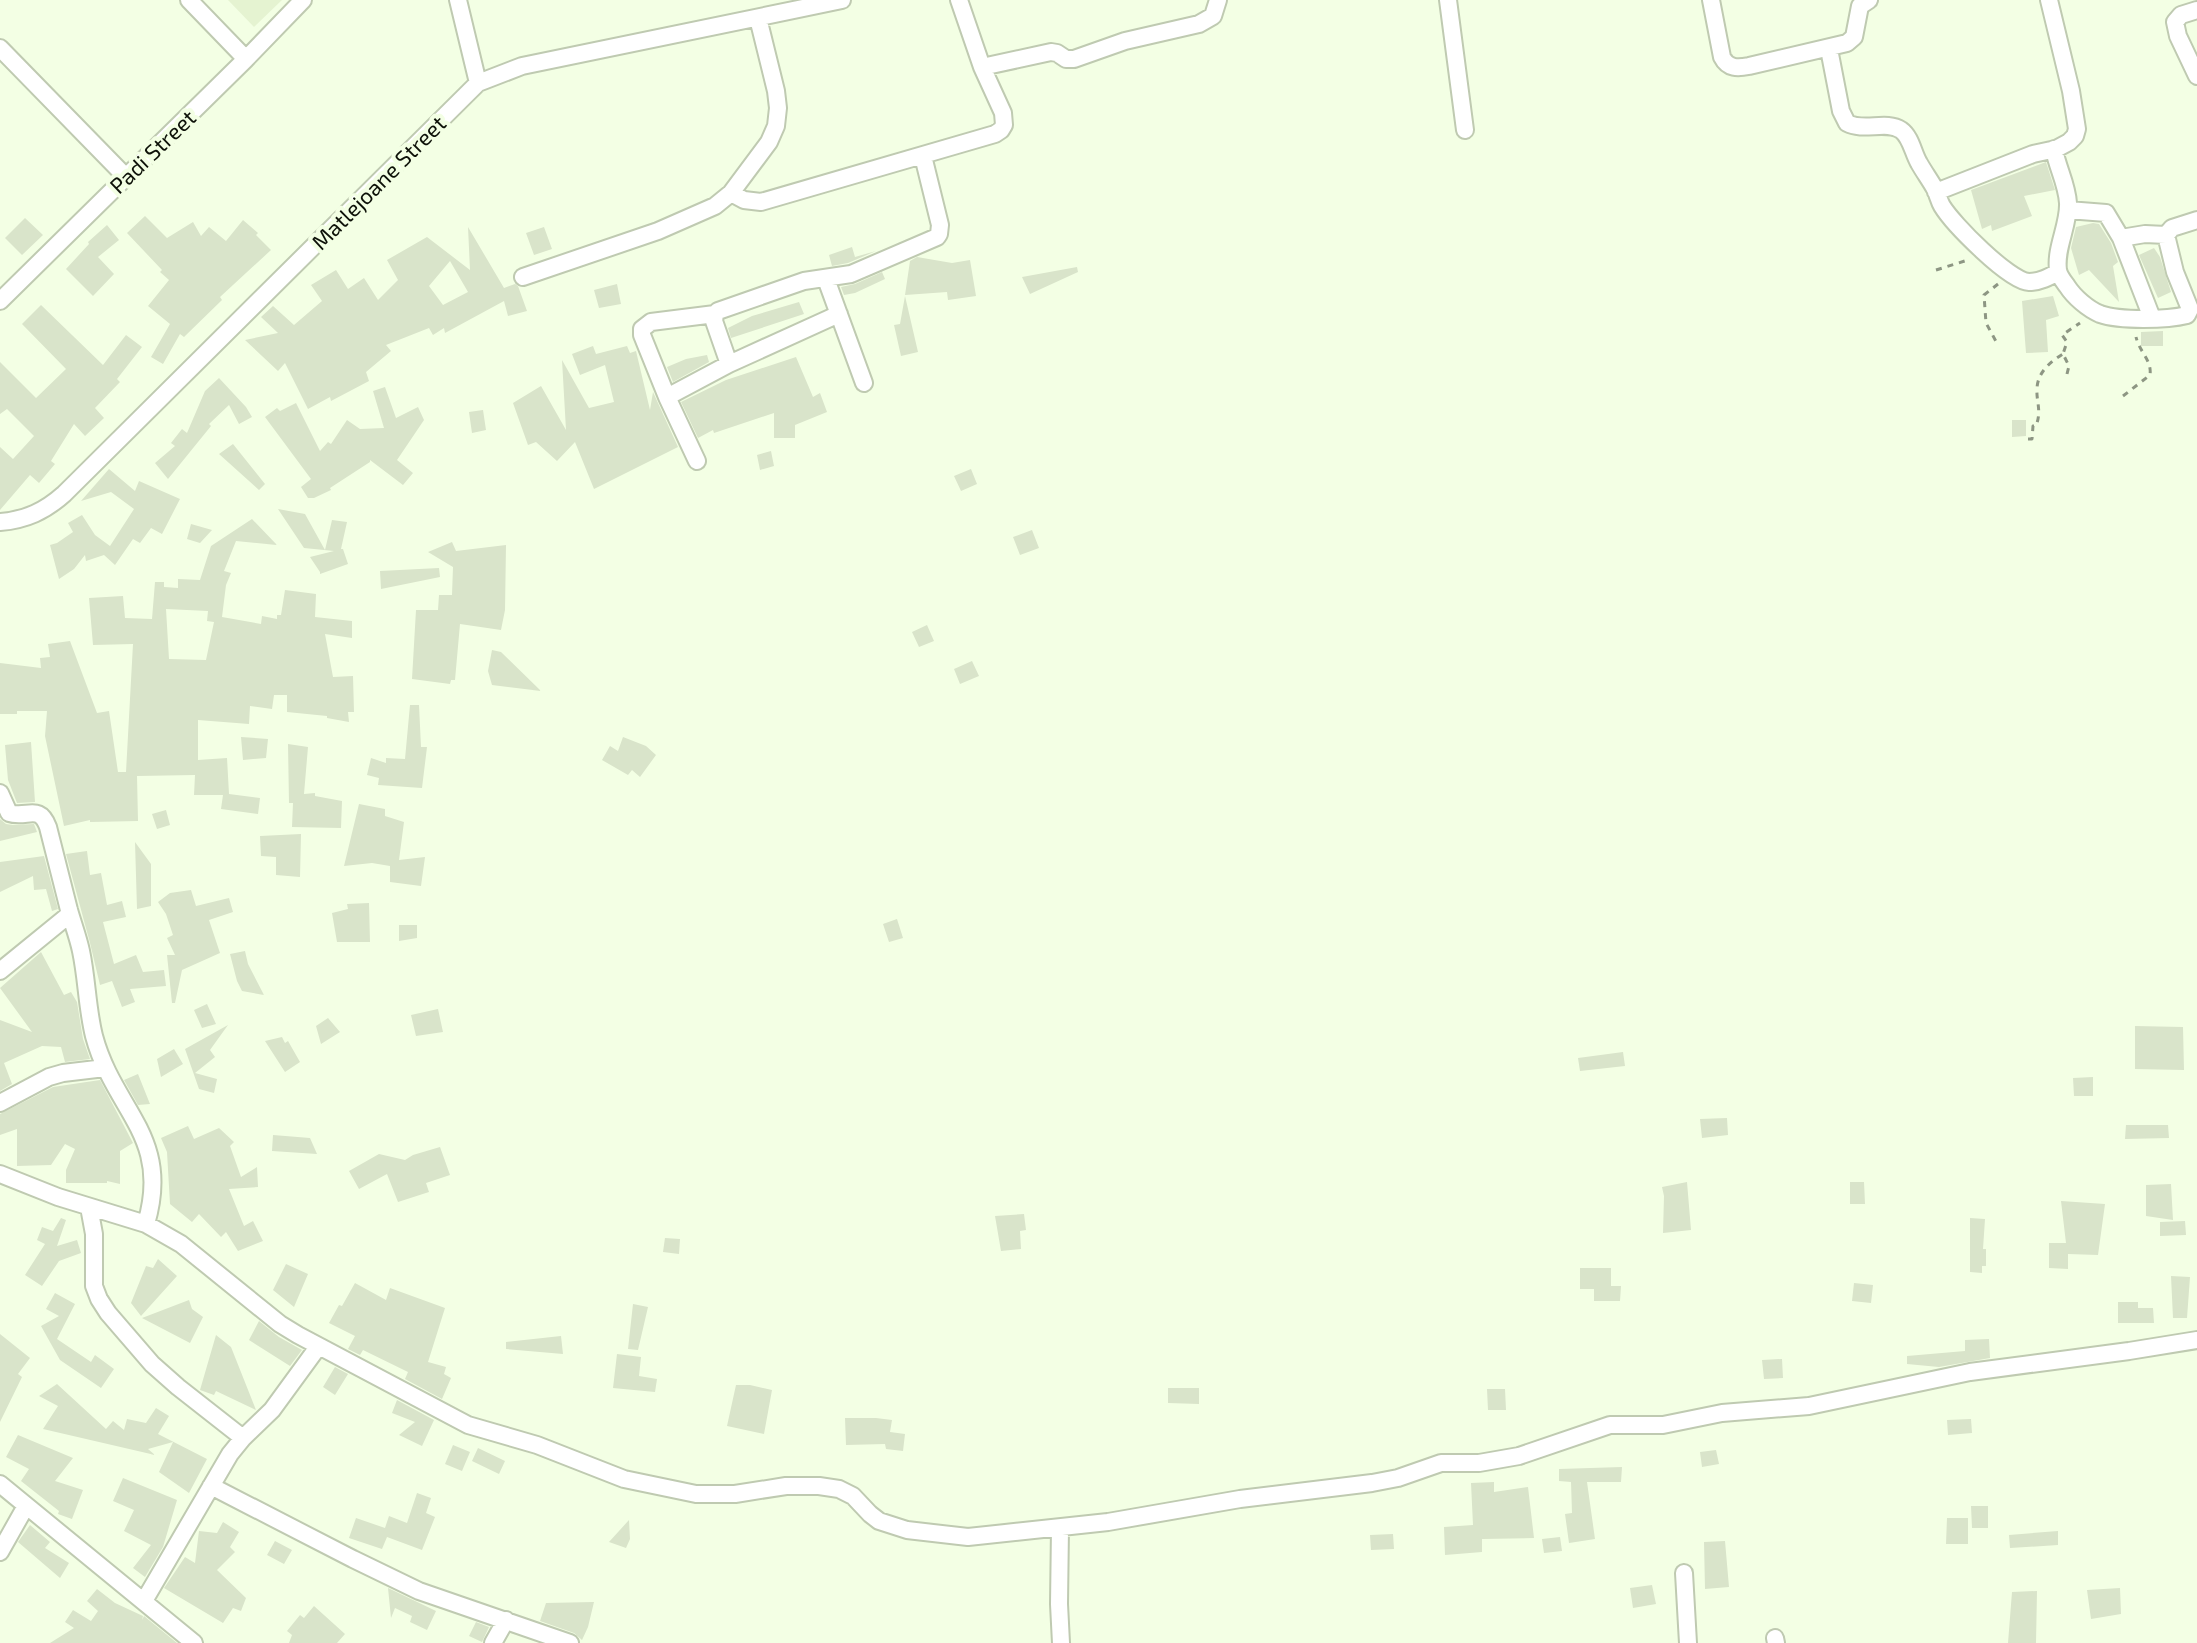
<svg xmlns="http://www.w3.org/2000/svg" width="2197" height="1643" font-family="'Exo 2',sans-serif">
	<rect width="100%" height="100%" fill="#f3ffe4"/>
	<!-- built -->
	<path fill="#e5f3d1" d="M228,0H282L254,27Z"/>
	<!-- building -->
	<path fill="#d9e4ca" fill-rule="evenodd" d="M2046,162L2055,190L2024,196L2032,216L1992,231L1991,225L1982,229L1971,190Z
		M145,216L167,238L193,222L201,236L209,227L226,241L243,220L258,233L256,235L271,250L220,297L222,300L184,337L180,334L163,364L151,357L170,324L148,306L169,280L160,272L162,270L127,233Z
		M25,218L43,235L22,255L5,238Z
		M2093,223L2099,224L2111,243L2118,262L2113,266L2119,302L2089,270L2079,275L2071,248L2076,227Z
		M107,225L119,240L98,257L114,274L93,296L66,269L89,244L88,242Z
		M468,227L504,288L515,284L518,286L527,311L508,316L504,301L445,333L444,328L433,335L429,328L386,345L391,351L366,372L369,381L331,401L330,397L308,409L285,363L278,371L245,340L278,333L261,317L273,306L294,325L322,301L311,285L336,270L348,289L364,278L378,300L398,280L387,260L427,237L470,270ZM450,261L468,292L443,305L429,286Z
		M544,227L552,249L534,255L526,233Z
		M852,247L855,257L876,251L848,263L832,266L829,255Z
		M2154,248L2160,257L2171,292L2158,298L2139,255Z
		M917,257L952,263L970,260L976,296L948,300L947,292L905,295L910,261Z
		M1077,267L1078,272L1030,294L1022,277Z
		M882,272L885,279L855,293L844,295L841,287L855,284Z
		M617,284L621,304L599,308L594,290Z
		M905,296L918,352L901,356L894,325L900,324Z
		M2053,296L2059,316L2046,320L2048,352L2026,353L2022,301Z
		M799,302L804,314L731,338L728,328L752,316Z
		M41,305L103,365L126,335L142,347L117,379L120,382L95,408L104,418L85,436L74,424L51,461L55,464L39,483L30,475L0,510V447L13,459L34,436L7,409L0,414V362L36,398L66,369L22,324Z
		M2163,331V346H2141V332Z
		M593,346L596,354L627,346L630,353L636,351L650,410L653,392L678,447L594,489L575,442L557,461L536,442L528,445L513,403L541,386L566,430L562,360L589,408L614,402L605,365L580,375L572,354Z
		M707,355L709,362L673,382L667,367L686,359Z
		M796,357L813,397L820,393L827,412L795,425V438H774V413L714,433L713,430L698,438L681,402L726,380Z
		M219,378L246,407L252,417L239,424L229,405L209,424L211,426L168,479L155,463L175,446L171,443L182,429L187,433L205,391Z
		M385,387L396,418L418,407L424,420L397,460L413,473L403,485L370,460V462L330,488L331,490L314,498H308L301,487L311,479L265,417L277,408L280,411L296,403L320,451L328,442L331,444L347,420L360,429L384,428L373,391Z
		M483,410L486,430L472,433L469,412Z
		M2012,420H2026V436L2012,437Z
		M233,444L265,484L259,490L219,454Z
		M771,451L774,466L760,470L757,455Z
		M109,469L135,491L139,481L180,499L162,534L151,528L140,543L133,539L115,565L104,555L86,561L85,555L74,569L59,579L50,545L57,543L73,532L68,523L82,515L95,535L110,546L134,509L111,492L81,501Z
		M971,469L977,484L961,491L954,476Z
		M278,509L305,514L325,550L332,520L347,522L341,549H343L348,564L320,574V572L310,557L334,551L304,548Z
		M252,519L277,545L236,541L224,571L231,573L226,585L222,617L261,624L262,616L277,619V615H281L285,590L316,594L315,617L352,621V638L325,634L333,677L353,676L354,712H348L349,722L327,718V716L287,712V695H274L272,709L250,706L249,724L198,720V760L227,758L229,794L260,798L258,814L221,809L223,795H194L195,775L137,776L138,821L90,822V820L64,826L45,736L47,711H17V714H0V663L41,668L40,658L50,657L48,644L70,641L97,713L109,711L118,772H126L133,644L93,645L89,598L123,596L125,618L152,619L155,582H164V587L178,588V579L200,580L211,546ZM166,609L208,611L207,621L214,622L206,660L169,659Z
		M191,524L212,530L200,543L187,539Z
		M1032,530L1039,548L1020,555L1013,537Z
		M452,542L456,551L506,545L505,610L501,630L460,624L455,680H451L450,684L412,679L416,610H438L439,595H452L453,567L428,552Z
		M439,568L440,577L381,589L380,571Z
		M927,625L934,641L919,647L912,632Z
		M492,650L501,652L541,691L492,685L488,671Z
		M972,661L979,676L960,684L954,669Z
		M410,705H419L421,747H427L422,788L378,785L379,778L367,775L371,758L386,763V758L405,759Z
		M241,737L268,739L266,758L243,760Z
		M623,737L646,746L656,755L640,777L632,770L628,775L602,760L610,746L618,751Z
		M31,742L35,802L17,803L8,780L5,745Z
		M288,744L308,747L304,794L315,793V796L342,801L341,828L292,827L293,803H289Z
		M359,804L385,809V816L404,822L399,860L425,857L421,886L390,882V866L372,863L344,866Z
		M166,810L170,825L157,829L152,814Z
		M0,819L6,824L13,825L34,824L37,832L0,841Z
		M301,834L300,877L276,875V857L261,856L260,836Z
		M135,842L151,864V906L137,909Z
		M87,851L90,875L101,873L107,905L122,901L126,917L103,922L114,964L136,955L143,972L164,970L166,986L130,989L135,1002L122,1007L112,981L100,985L90,943L66,854Z
		M44,856L58,909L52,911L46,889L34,890L33,876L0,892V862Z
		M191,890L196,906L229,898L233,912L209,920L220,953L182,970L175,1003H172L167,955H175L167,938L173,935L166,914L158,902L170,893Z
		M369,903L370,942H337L332,913L348,909L347,904Z
		M897,919L903,938L889,942L883,924Z
		M399,925H417V938L399,941Z
		M245,951L248,964L264,995L242,991L237,981L230,954Z
		M41,952L64,995L71,992L77,1002L83,1039L90,1059L65,1062L61,1047L42,1046L4,1063L12,1084L0,1091V1020L32,1032L0,988Z
		M207,1004L216,1024L202,1028L194,1010Z
		M438,1009L443,1032L416,1036L411,1015Z
		M328,1018L340,1032L321,1044L316,1026Z
		M228,1025L210,1050L215,1057L195,1073L217,1079L214,1093L199,1089L185,1049Z
		M2135,1026L2183,1027L2184,1070L2135,1069Z
		M282,1037L285,1043L288,1041L300,1062L285,1072L265,1041Z
		M174,1049L183,1064L161,1077L157,1059Z
		M1623,1052L1625,1066L1580,1071L1578,1058Z
		M138,1074L150,1104L138,1105L124,1080Z
		M2093,1077V1096H2074L2073,1078Z
		M100,1080L133,1143L120,1151V1184L107,1181V1183H66V1170L75,1149L65,1144L51,1165L17,1166V1129L0,1135V1114L53,1087Z
		M1727,1118L1728,1135L1702,1138L1700,1119Z
		M2126,1125H2168L2169,1138L2125,1139Z
		M188,1126L194,1139L219,1128L234,1142L230,1146L241,1177L257,1167L258,1187L229,1189L244,1226L253,1221L263,1241L238,1251L226,1232L221,1237L199,1214L192,1222L170,1204L167,1152L161,1138Z
		M273,1135L310,1138L317,1154L272,1151Z
		M440,1147L450,1175L426,1183L429,1192L398,1202L387,1174L359,1189L349,1171L379,1154L405,1160L413,1155Z
		M1687,1182L1691,1230L1663,1233L1664,1196L1662,1187Z
		M1850,1182H1864L1865,1204H1850Z
		M2171,1184L2173,1220L2146,1216V1185Z
		M2061,1201L2105,1204L2098,1255L2068,1254V1269L2049,1268V1243H2066Z
		M1024,1214L1026,1230L1020,1231L1021,1249L1001,1251L995,1216Z
		M61,1218L66,1220L57,1246L77,1240L81,1253L59,1261L42,1286L25,1275L45,1244L37,1240L42,1227L53,1231Z
		M1970,1218L1985,1219L1983,1249H1986V1266H1982V1273L1970,1272Z
		M2185,1221L2186,1235L2160,1236V1222Z
		M665,1238L680,1239L679,1254L663,1252Z
		M158,1259L177,1276L141,1316L131,1303L146,1266L153,1268Z
		M286,1264L308,1274L294,1307L273,1290Z
		M1580,1268H1611V1286H1621L1620,1301H1594V1289H1580Z
		M2171,1276L2190,1277L2187,1318H2173Z
		M355,1283L386,1300L390,1288L445,1308L428,1362L446,1367L444,1374L451,1378L442,1399L405,1379L408,1372L363,1350L360,1355L348,1349L355,1336L329,1323L339,1305L342,1306Z
		M1854,1283L1873,1285L1871,1303L1852,1301Z
		M55,1293L75,1304L57,1339L91,1362L95,1355L114,1369L101,1388L60,1360L41,1326L59,1316L46,1309Z
		M189,1300L192,1309L203,1317L190,1343L142,1318Z
		M2118,1302H2138V1308H2153L2154,1323H2118Z
		M633,1304L648,1307L638,1350L628,1349Z
		M259,1321L279,1337L302,1350L290,1366L249,1340Z
		M0,1334L30,1358L18,1374L22,1377L0,1422Z
		M216,1335L231,1347L256,1410L216,1391L214,1395L200,1390Z
		M561,1336L563,1354L506,1349V1342Z
		M1989,1339L1990,1358L1939,1367L1907,1364V1356L1965,1351V1340Z
		M617,1354L641,1357L639,1376L657,1379L655,1392L613,1388Z
		M1782,1359L1783,1378L1764,1379L1762,1360Z
		M335,1367L348,1374L335,1395L323,1387Z
		M57,1384L106,1429L113,1421L124,1430L127,1419L146,1423L156,1408L169,1416L158,1434L207,1459L189,1493L159,1472L173,1442L148,1449L155,1455L43,1429L58,1406L39,1396Z
		M736,1385H750L772,1390L764,1434L727,1426Z
		M1168,1388H1199V1404L1168,1403Z
		M1487,1389H1505L1506,1410H1488Z
		M397,1400L434,1420L422,1446L399,1435L415,1422L392,1413Z
		M845,1418H876L892,1420L890,1432L905,1434L903,1451L886,1449L885,1444L846,1445Z
		M1971,1419L1972,1433L1948,1435L1947,1420Z
		M18,1435L73,1458L55,1481L83,1490L72,1519L58,1514L59,1511L21,1481L29,1469L6,1457Z
		M453,1445L470,1452L462,1471L445,1464Z
		M478,1448L505,1461L499,1474L472,1461Z
		M1716,1450L1719,1464L1702,1467L1700,1452Z
		M1622,1467L1621,1482H1587L1595,1539L1569,1543L1565,1514L1572,1513L1571,1482L1559,1481V1469Z
		M123,1478L177,1500L163,1547L145,1577L133,1568L151,1545L124,1531L134,1510L113,1501Z
		M1494,1482V1492L1528,1487L1534,1538L1482,1539V1552L1445,1555L1444,1527L1473,1525L1471,1483Z
		M417,1493L431,1498L426,1513L435,1517L422,1550L387,1537L382,1549L349,1538L356,1518L385,1528L389,1516L407,1523Z
		M1971,1506H1988V1528H1972Z
		M1947,1518H1968V1544H1946Z
		M629,1520L630,1539L626,1548L609,1542Z
		M223,1522L239,1532L230,1547L235,1552L217,1570L246,1598L241,1611L233,1608L223,1623L164,1588L185,1557L195,1563L199,1531L217,1533Z
		M30,1525L50,1542L45,1548L69,1563L60,1578L18,1542Z
		M2058,1531V1545L2010,1548L2009,1535Z
		M1393,1534L1394,1549L1371,1550L1370,1535Z
		M1560,1537L1562,1551L1544,1553L1542,1539Z
		M275,1541L292,1550L284,1564L267,1555Z
		M1725,1541L1729,1587L1705,1589L1704,1542Z
		M1652,1585L1656,1604L1633,1608L1630,1588Z
		M388,1588L436,1611L427,1630L410,1622L412,1616L395,1608L391,1618Z
		M2120,1588L2121,1614L2091,1619L2087,1590Z
		M97,1589L115,1603L143,1616L142,1620L144,1616L177,1643H50L74,1628L65,1622L73,1610L91,1621L98,1611L87,1601Z
		M2037,1591L2036,1643H2008L2012,1592Z
		M594,1602L588,1627L582,1640L574,1633L540,1621L546,1603Z
		M314,1606L345,1634L337,1643H289L292,1635L287,1631L300,1615L304,1618Z
		M476,1622L489,1627L482,1642L469,1636Z"/>
	<g fill="none" stroke-linecap="round" stroke-linejoin="round">
		<defs>
			<path id="street" d="M189,0L246,59
				M458,0L478,83
				M1448,0L1465,130
				M1711,0L1722,57C1728,69 1738,68 1749,66L1847,43L1854,37L1860,6L1869,0
				M2197,10L2181,15L2175,22L2178,36L2197,76
				M0,48L126,177
				M1829,49L1841,111L1847,123C1864,132 1886,120 1901,130C1911,137 1913,153 1919,163C1924,172 1930,180 1935,189C1938,195 1939,201 1942,206C1953,224 2009,281 2029,282C2040,282 2049,277 2058,272
				M982,67L1051,52L1057,53L1066,59H1074L1125,41L1199,24L1213,16L1218,0
				M2054,149C2057,167 2067,184 2068,203C2069,225 2055,248 2058,270C2059,276 2064,282 2067,286C2074,297 2088,309 2100,314C2120,321 2167,320 2187,315L2190,309L2175,272L2166,235L2172,228L2197,220
				M1936,192L2033,154L2056,149L2069,142L2075,136L2077,129L2071,91L2049,0
				M731,193L744,200L761,202L995,134L1001,130L1004,125L1003,113L982,67L959,0
				M2068,210L2106,213L2121,238L2152,318
				M2121,238L2145,234L2166,235
				M523,277L658,231L715,206L731,193L769,142L776,126L778,108L776,91L758,18
				M826,279L864,383
				M0,301L246,59L303,0
				M729,364L714,321L715,314L718,311L804,281L851,274L937,237L939,234L940,225L923,156
				M667,397L729,364L839,314
				M697,461L667,397L642,335V329L651,322L715,314
				M0,522C26,520 45,511 64,494L478,83L522,66L842,0
				M0,793L9,813C27,819 39,803 48,827C55,855 62,882 69,910C73,924 78,937 81,951C87,979 87,1008 94,1036C114,1111 172,1136 146,1224
				M0,971L70,914
				M0,1103L49,1077L63,1073L105,1068
				M0,1174L58,1197L146,1224L181,1244L280,1324L298,1335L468,1425L537,1445L624,1479L696,1494H735L786,1486H819L839,1489L853,1496L870,1514L879,1521L907,1530L968,1537L1108,1522L1240,1499L1372,1483L1398,1478L1441,1463H1479L1519,1456L1610,1425H1663L1722,1413L1809,1406L1970,1372L2129,1351L2197,1340
				M89,1207L94,1234V1286L99,1299L108,1313L152,1364L178,1387L243,1438
				M0,1484L194,1643
				M211,1486L353,1559L419,1591L570,1643
				M1060,1528L1059,1604L1061,1643
				M0,1552L26,1506
				M1684,1573L1688,1643
				M144,1601L230,1454L243,1438L272,1410L318,1347
				M1775,1638L1776,1643
				M493,1643L506,1620"/>
		</defs>
		<!-- street casing -->
		<use href="#street" stroke="#bfcab1" stroke-width="20"/>
		<!-- path -->
		<path stroke="#8d9683" stroke-width="3" stroke-dasharray="6 6" stroke-linecap="butt" d="M1936,270L1968,260
			M1998,284L1984,295L1986,323L1998,345
			M2067,374L2069,366L2063,354L2067,342L2062,335L2080,323
			M2123,396L2150,375C2152,360 2140,353 2136,337
			M2028,439H2032L2033,426H2036C2042,410 2036,402 2037,388C2038,372 2050,362 2063,354"/>
		<!-- street -->
		<use href="#street" stroke="#fff" stroke-width="16"/>
	</g>
	<g text-anchor="middle" dominant-baseline="central" stroke-width="8" stroke-linejoin="round" paint-order="stroke">
		<!-- street labels -->
		<g font-size="22" fill="#0d1108" stroke="#f3ffe4">
			<text transform="translate(152 151) rotate(-44)">Padi Street</text>
			<text transform="translate(378 182) rotate(-45)">Matlejoane Street</text>
		</g>
	</g>
</svg>
